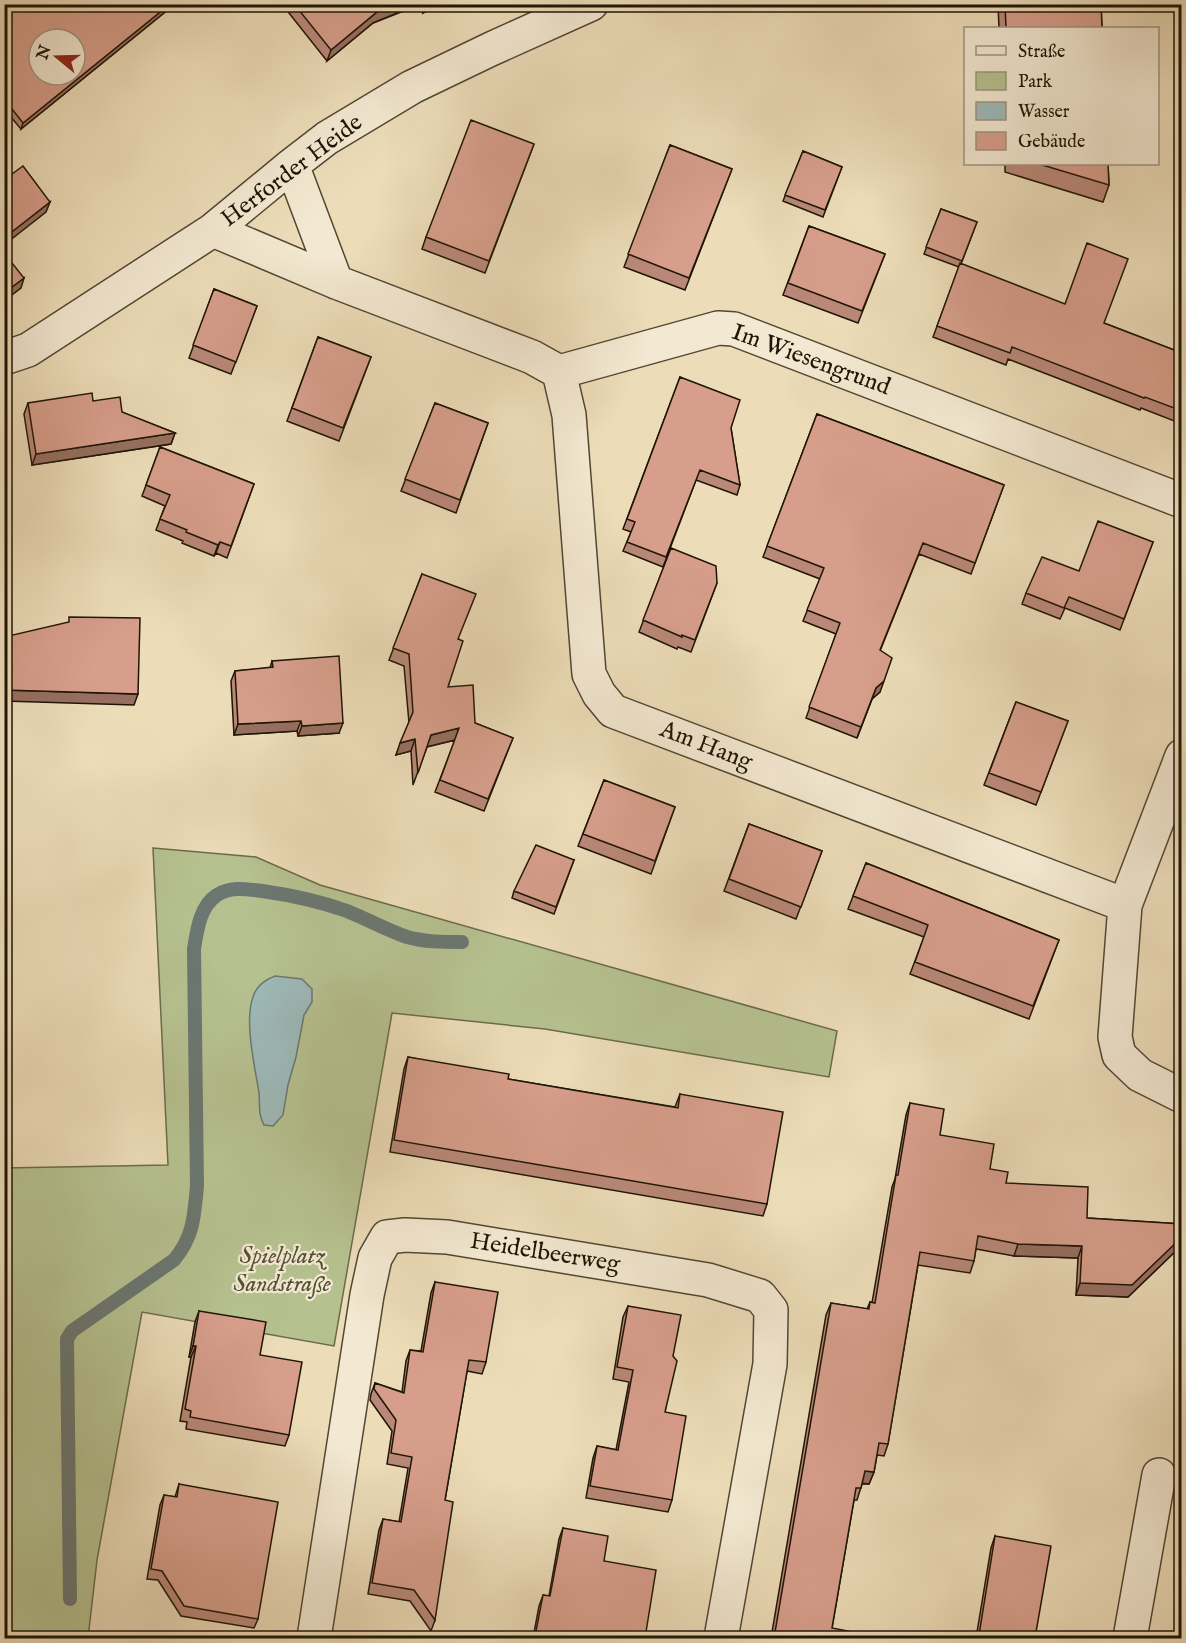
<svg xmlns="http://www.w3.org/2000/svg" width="1186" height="1643" font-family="'IM FELL English',serif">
	<rect width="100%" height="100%" fill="#ecdcb8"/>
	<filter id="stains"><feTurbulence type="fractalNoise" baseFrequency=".00333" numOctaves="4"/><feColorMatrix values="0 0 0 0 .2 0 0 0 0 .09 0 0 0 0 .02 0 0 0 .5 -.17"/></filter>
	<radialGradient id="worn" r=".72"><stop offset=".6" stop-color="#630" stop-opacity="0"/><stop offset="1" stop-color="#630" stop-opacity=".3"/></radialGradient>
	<!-- green -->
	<path fill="#b6c190" stroke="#6a6b4b" stroke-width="1.5" d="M153,848L256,857L320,885L837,1031L829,1077L545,1029L392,1013L334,1346L142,1312L97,1560L88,1638H5L4,1168L168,1165Z"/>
	<!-- water -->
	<path fill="#9db9b9" stroke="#6b7771" stroke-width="1.5" d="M275,976L302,979L312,989V1002L304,1015L296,1057L288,1085L283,1115L273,1126L264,1125C258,1115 260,1104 259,1093C255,1067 244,1022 253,997C256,986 265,980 275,976Z"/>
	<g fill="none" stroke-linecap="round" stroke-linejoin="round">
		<!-- stream -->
		<path stroke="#6b7771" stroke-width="14" d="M70,1599L67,1339L72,1331L174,1260C194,1236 194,1216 197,1186L194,949C197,930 200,906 217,895C230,886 246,889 262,891C291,895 319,901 347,911C367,919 386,930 407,937C425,942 443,942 462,942"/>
		<defs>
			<path id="street" d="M292,165L336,282
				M213,230L336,282L532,357L559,372L718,328L734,329L1182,501
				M4,358L28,350L213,230L292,165L327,138L412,87L491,49L591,4
				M559,372L569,415L589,674L599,694L613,711L1125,905L1115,1037L1119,1055L1140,1075L1182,1096
				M1125,905L1182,756
				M314,1638L367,1295L375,1258L387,1237L405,1235L447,1237L708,1280L760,1296L771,1310L770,1364L721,1638
				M1130,1638L1159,1475"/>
		</defs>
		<!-- street casing -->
		<use href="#street" stroke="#524732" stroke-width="36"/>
		<!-- street -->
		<use href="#street" stroke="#f3e8d1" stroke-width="33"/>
	</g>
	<!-- wall -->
	<path fill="#b98878" stroke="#1f1506" stroke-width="1.5" d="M4,4H175L21,129L4,109Z
		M286,4H438L423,13L419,5L373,23L327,61L285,8Z
		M998,4H1101L1102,28H999Z
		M534,144L485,273L422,249L426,237Z
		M670,145L732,169L685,290L624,267Z
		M803,151L842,167L823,217L783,201Z
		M1005,164H1108L1109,185L1103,202L1005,172Z
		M941,209L977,222L961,264L1104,323L1182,353V424L1141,408L1140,410L1008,359L1006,365L933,337L959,267L924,254Z
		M809,226L885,254L858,323L783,295Z
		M214,289L257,306L231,374L189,358Z
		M318,337L371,357L339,441L287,421Z
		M680,377L731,428L740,485L737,495L696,480L663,567L623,551L631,532L623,529Z
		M93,401L175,433L171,444L32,465L24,414L28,403Z
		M435,403L488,423L456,513L401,491Z
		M817,414L1004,485L971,574L919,554L880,651V692L872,699L857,738L806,718L836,634L803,621L820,579L763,557Z
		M160,447L254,484L227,558L216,553L214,556L182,543L183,541L156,530L165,506L142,496Z
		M1153,542L1120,630L1065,608L1060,619L1022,604L1026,593L1079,571Z
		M671,548L717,583L691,652L678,647L677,649L639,632Z
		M422,574L459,639L448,687L475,723L513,738L484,811L435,792L455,740L427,747L413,785L411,751L396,755L409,723L404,666L389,660Z
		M272,661L339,733L298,736L297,731L234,735L231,681L235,671L270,668Z
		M1016,702L1068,721L1036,805L984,785Z
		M604,780L675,807L651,874L578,846Z
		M749,824L822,851L796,919L724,891Z
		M574,860L554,914L512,898L514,891Z
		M866,863L1059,940L1029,1019L910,974L924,937L848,909Z
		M408,1057L508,1079L675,1107L680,1094L767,1204L763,1216L390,1152L404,1069Z
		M910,1103L940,1135L990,1169L1006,1183L1087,1218L1182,1224V1245L1128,1297L1076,1295L1078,1258L1014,1256L976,1249L974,1261L970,1273L918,1265L888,1444L884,1456L877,1455L874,1472L869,1484H862L857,1500H854L832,1628L852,1638H771L826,1315L831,1303L867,1309L870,1302L872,1303L892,1187L895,1179L906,1115Z
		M435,1282L486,1362L482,1374L467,1371L445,1500L435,1620L431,1631L410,1601L368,1594L379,1530L383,1519L399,1522L408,1468L387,1464L392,1431L370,1400L371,1394L375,1383L402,1392L406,1361L410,1350L421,1351L431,1293Z
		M628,1306L673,1356L665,1412L672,1500L668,1512L586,1498L593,1458L597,1446L616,1450L629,1382L613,1379L623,1317Z
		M199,1311L260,1355L289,1435L285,1446L186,1429L187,1422L180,1421L191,1357H189L195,1322Z
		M179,1484L258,1619L254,1628L181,1616L158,1580L147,1579L160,1505L164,1495L175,1497Z
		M563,1528L604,1561L645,1638H533L539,1606L543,1595L549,1596L559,1539Z
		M995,1536L1035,1638H976L991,1548Z"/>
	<!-- shaded-wall -->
	<path fill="#966f61" stroke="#1f1506" stroke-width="1.5" d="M170,4H175L21,129L23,123Z
		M397,4H419L373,23L327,61L331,50L377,12Z
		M426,4H438L423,13Z
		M50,202L46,212L4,245V238Z
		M24,278L21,288L4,301V293Z
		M175,433L171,444L32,465L36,454Z
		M220,542L216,553L214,556L218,545Z
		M884,681L880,692L872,699L857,738L876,688Z
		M4,690L138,694L134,705L4,701Z
		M301,721L297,731L234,735L238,724Z
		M343,723L339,733L298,736L302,726Z
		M459,728L455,740L426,747L431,735Z
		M415,739L411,751L396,755L400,743Z
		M1182,1237V1245L1128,1297L1076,1295L1080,1283Z
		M1018,1244L1082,1246L1078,1258L1014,1256Z
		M193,1346H196L191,1357H189Z
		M865,1471L874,1472L869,1484L860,1483Z"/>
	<!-- building -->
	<path fill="#d79e8b" stroke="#1f1506" stroke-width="1.5" fill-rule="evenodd" d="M4,4H170L23,123L4,99ZM39,39H75V75H39Z
		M294,4H397L377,12L331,50Z
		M1005,4H1101L1102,28H1006Z
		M471,120L534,144L489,261L426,237Z
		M670,145L732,169L689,278L628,254Z
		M803,151L842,167L825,210L785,195Z
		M1039,164H1108L1109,185Z
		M23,166L50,202L4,238V180Z
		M941,209L977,222L962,261L926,247Z
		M809,226L885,254L862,311L788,283Z
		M1087,243L1128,259L1104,323L1182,353V411L1145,397L1144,398L1012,347L1010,353L937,326L960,263L1065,304Z
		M4,253L24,278L4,293Z
		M214,289L257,306L236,362L193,345Z
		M318,337L371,357L343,428L292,408Z
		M680,377L740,400L731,428L740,485L700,470L666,557L627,542L635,522L627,519Z
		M92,393L93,401L120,397L122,412L175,433L36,454L28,403Z
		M435,403L488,423L460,500L405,479Z
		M817,414L1004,485L975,563L923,543L880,650L892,658L884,681L876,688L861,727L809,707L840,623L807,610L824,568L767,546Z
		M160,447L254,484L231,546L220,542L218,545L186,532L187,530L160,519L170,495L146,485Z
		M1098,521L1153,542L1124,619L1069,597L1064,608L1026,593L1042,557L1079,571Z
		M671,548L716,566L717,583L695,640L682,635V637L643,620Z
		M422,574L476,594L458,639L463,641L448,687L473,685L475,723L513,738L488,799L440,780L459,728L431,735L418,773L415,739L400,743L413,712L409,654L393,648Z
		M69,617L140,618L138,694L4,690V637L69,622Z
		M339,656L343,723L302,726L301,721L238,724L235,671L273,667L272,661Z
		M1016,702L1068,721L1041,792L989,773Z
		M604,780L675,807L655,861L583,834Z
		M749,824L822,851L801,907L729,879Z
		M536,845L574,860L556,907L514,891Z
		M866,863L1059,940L1033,1006L915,962L928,925L853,896Z
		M408,1057L509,1074L508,1079L678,1108L680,1094L783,1112L767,1204L394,1140Z
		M910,1103L944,1109L940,1135L994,1144L990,1169L1008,1172L1006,1183L1088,1187L1087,1218L1182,1224V1237L1132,1285L1080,1283L1082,1246L1018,1244L978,1236L974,1261L920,1252L888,1444L879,1443L874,1472L865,1471L861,1488H856L832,1628L853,1632L852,1638H774L831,1303L869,1309L870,1302L875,1303L891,1205L896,1175H898Z
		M435,1282L498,1292L486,1362L469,1360L445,1500L453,1502L435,1620L414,1590L372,1583L383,1519L401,1522L412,1457L391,1453L396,1420L374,1389L375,1383L404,1393L410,1350L423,1352Z
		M628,1306L681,1315L673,1356L677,1361L665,1412L686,1416L672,1500L590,1486L597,1446L618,1450L633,1370L617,1367Z
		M199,1311L266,1322L260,1355L302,1362L289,1435L190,1417L191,1411L185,1409L196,1346H193Z
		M179,1484L278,1502L258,1619L184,1606L162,1571L151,1569L164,1495L177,1497Z
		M563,1528L608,1536L604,1561L656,1570L645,1638H582L536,1631L543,1595L550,1596Z
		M995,1536L1051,1546L1035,1638H977L978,1635H979Z"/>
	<g text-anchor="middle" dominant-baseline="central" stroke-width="4.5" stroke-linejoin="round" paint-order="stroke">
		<!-- street labels -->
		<g font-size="24" fill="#1f1506" stroke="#f3e8d1">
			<text transform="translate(292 171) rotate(-37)">Herforder Heide</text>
			<text transform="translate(811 360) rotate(20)">Im Wiesengrund</text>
			<text transform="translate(706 746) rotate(21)">Am Hang</text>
			<text transform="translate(545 1253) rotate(9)">Heidelbeerweg</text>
		</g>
		<!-- park labels -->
		<g font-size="24" font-style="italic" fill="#545136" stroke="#f3e8d1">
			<text x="282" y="1256">Spielplatz<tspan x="282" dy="28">Sandstraße</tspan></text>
		</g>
	</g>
	<!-- margin -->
	<rect width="1186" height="1643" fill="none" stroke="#ecdcb8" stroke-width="24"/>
	<rect x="6" y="6" width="1174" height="1631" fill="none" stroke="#1f1506" stroke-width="3"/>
	<rect x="12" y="12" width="1162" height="1619" fill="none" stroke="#1f1506" stroke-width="1.5"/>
	<!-- legend -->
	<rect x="964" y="27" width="195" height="138" fill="#f3e8d1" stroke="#9e9480" stroke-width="1.5"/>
	<rect x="976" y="46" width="30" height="9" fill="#f3e8d1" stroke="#9e9480" stroke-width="1.5"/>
	<text x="1018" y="57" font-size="18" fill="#1f1506">Straße</text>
	<rect x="976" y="72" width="30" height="18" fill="#b6c190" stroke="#9e9480" stroke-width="1.5"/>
	<text x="1018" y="87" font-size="18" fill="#1f1506">Park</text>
	<rect x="976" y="102" width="30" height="18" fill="#9db9b9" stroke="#9e9480" stroke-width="1.5"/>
	<text x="1018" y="117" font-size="18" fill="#1f1506">Wasser</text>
	<rect x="976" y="132" width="30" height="18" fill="#d79e8b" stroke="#9e9480" stroke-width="1.5"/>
	<text x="1018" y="147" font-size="18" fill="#1f1506">Gebäude</text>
	<!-- north arrow -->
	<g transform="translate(57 57) rotate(289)"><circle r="28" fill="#f3e8d1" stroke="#9e9480" stroke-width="1.5"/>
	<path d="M0-4.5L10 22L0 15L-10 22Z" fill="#8f2418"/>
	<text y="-9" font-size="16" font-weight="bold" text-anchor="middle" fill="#1f1506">N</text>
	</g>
	<rect width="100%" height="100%" filter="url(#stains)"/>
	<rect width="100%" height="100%" fill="url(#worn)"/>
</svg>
